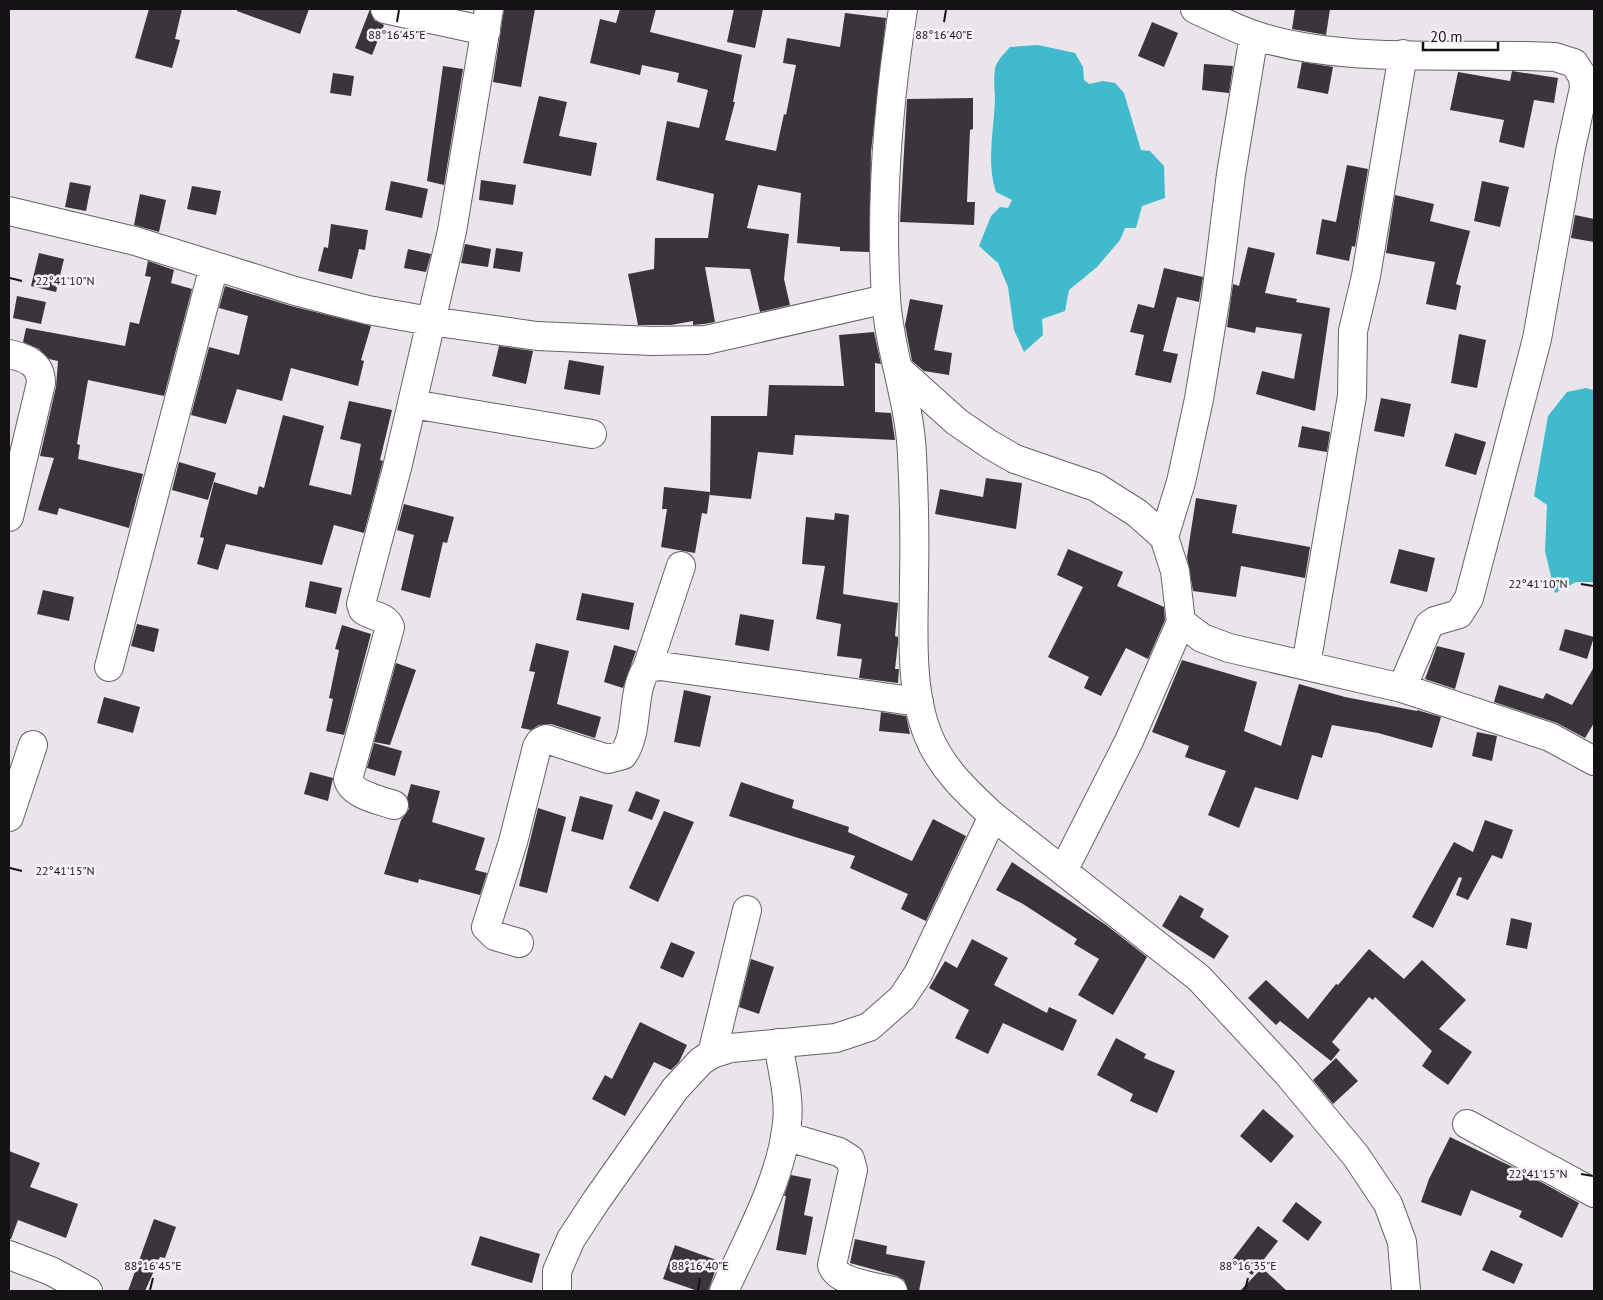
<svg xmlns="http://www.w3.org/2000/svg" width="1603" height="1300" font-family="'PT Sans',sans-serif">
	<rect width="100%" height="100%" fill="#eae5eb"/>
	<!-- water -->
	<path fill="#41bacd" d="M1038,45L1075,53L1083,67L1084,80L1089,84L1103,81L1115,83L1124,93L1141,150L1150,151L1164,166L1165,198L1142,206L1136,228H1125L1120,240L1097,267L1069,290L1065,311L1042,319L1043,335L1024,352L1014,330L1008,287L998,263L979,246L991,216L1000,207L1008,208L1012,200L996,192C986,162 994,131 995,100C995,90 993,79 995,69C997,60 1004,54 1010,47Z
		M1586,388L1594,390V582H1576L1555,593L1545,551L1547,505L1534,496L1548,416L1567,392Z"/>
	<!-- building -->
	<path fill="#3a353a" d="M149,9H182L175,39L180,40L172,68L135,58Z
		M237,9H309L300,34L237,11Z
		M370,9L374,20L384,25L372,55L355,48Z
		M504,9H535L521,87L493,82Z
		M620,9H656L650,32L742,55L733,102H735L725,140L776,151L784,114L786,115L796,65L783,63L787,38L840,47L845,13L886,18L871,152L869,252L840,251V247L797,243L801,193L758,185L747,228L789,234L784,279L790,305L760,312L750,269L705,267L715,322L704,324L693,325V321L671,325H638L628,274L654,269L655,238H708L714,194L656,180L667,121L699,128L708,90L677,82L679,73L642,65L640,75L590,63L600,19L616,23Z
		M734,9H763L755,48L727,42Z
		M1295,9H1330L1326,35L1292,29Z
		M1152,22L1178,33L1164,67L1138,56Z
		M1302,62L1333,67L1328,94L1297,88Z
		M1204,64L1233,66L1229,93L1202,90Z
		M443,66L463,69L444,185L427,181Z
		M1512,71L1558,78L1554,103L1534,100L1524,148L1499,142L1504,120L1450,110L1458,72L1510,81Z
		M333,73L354,76L351,96L330,93Z
		M539,96L567,102L559,136L597,143L591,176L523,163Z
		M973,98V129L970,130L967,202H975L974,225L900,222L907,99Z
		M1347,165L1368,169L1355,247L1352,246L1349,261L1316,254L1322,219L1336,222Z
		M481,180L516,185L513,205L479,200Z
		M391,181L428,189L422,218L385,210Z
		M1482,181L1509,187L1500,227L1474,221Z
		M70,182L91,186L86,211L65,207Z
		M192,186L221,191L216,215L187,209Z
		M140,194L166,200L159,232L134,225Z
		M1395,195L1434,204L1430,221L1470,231L1456,284L1461,286L1456,310L1426,304L1435,262L1386,253Z
		M1575,215L1594,219V242L1571,238Z
		M331,224L368,230L365,250L359,249L352,279L318,271L324,247L328,248Z
		M465,244L491,249L488,267L461,263Z
		M1248,247L1275,253L1265,293L1297,299L1296,302L1330,308L1315,411L1256,394L1262,371L1294,379L1302,334L1256,327L1255,333L1227,327L1233,284L1239,286Z
		M496,248L523,252L520,272L493,268Z
		M408,249L431,254L426,272L404,268Z
		M39,253L64,259L56,292L31,286Z
		M148,261L174,270L171,283L192,289L164,396L88,380L77,444L80,445L78,459L143,474L129,528L59,508L57,515L38,510L54,458L40,456L56,387L58,361L49,359L39,349L23,342L26,328L125,346L130,322L139,324L151,277L145,276Z
		M1164,268L1203,277L1199,302L1177,297L1163,351L1178,354L1171,383L1135,375L1144,335L1130,332L1138,304L1154,308Z
		M225,286L291,306L371,326L361,360L364,361L358,386L291,368L282,401L237,389L226,424L191,415L209,347L239,355L248,316L219,308Z
		M17,296L46,302L41,324L13,318Z
		M910,299L943,305L934,350L952,353L949,375L924,371L912,361L905,325Z
		M874,332L881,364L875,363V412L891,413L895,440L795,435L793,455L758,452L751,499L710,495L711,416H767L769,385L844,386L839,335Z
		M1459,334L1486,340L1477,388L1451,383Z
		M499,346L533,351L526,384L492,376Z
		M569,360L604,366L600,395L564,389Z
		M1381,398L1411,404L1404,437L1374,431Z
		M349,401L392,410L380,460L383,461L364,533L334,525L322,565L226,544L218,570L197,564L204,538L200,537L214,482L257,495L259,486L264,488L283,415L324,426L309,485L351,495L361,444L340,439Z
		M1302,426L1330,432L1327,452L1298,447Z
		M1455,433L1486,442L1476,475L1445,466Z
		M179,462L216,473L208,500L172,490Z
		M986,478L1022,483L1016,529L935,514L940,489L983,497Z
		M664,487L710,492L707,514L702,513L695,553L661,547L667,509H662Z
		M1196,498L1237,505L1232,533L1310,547L1305,578L1241,566L1236,597L1193,591L1187,557Z
		M404,504L454,517L447,543L443,542L430,598L401,590L414,535L397,530Z
		M835,513L849,515L843,594L898,603L895,636L898,637V643L895,669H899L898,683L859,678L862,659L837,656L841,624L816,619L825,566L802,564L806,517L834,520Z
		M1068,549L1123,572L1117,586L1164,607L1165,620L1148,659L1126,648L1101,696L1084,688L1089,677L1048,657L1083,587L1057,575Z
		M1399,549L1435,558L1427,592L1390,583Z
		M310,581L342,588L336,614L305,607Z
		M43,590L74,597L69,621L37,614Z
		M582,593L634,603L629,630L576,620Z
		M740,614L774,620L769,651L735,645Z
		M137,624L159,629L154,652L131,646Z
		M342,625L371,634L344,735L326,731L333,699L329,698L339,650L335,649Z
		M1565,629L1594,637L1587,659L1559,650Z
		M536,643L569,651L557,704L601,717L595,738L551,724L539,725L531,730L521,728L535,672L529,671Z
		M614,645L636,651L623,688L604,682Z
		M1437,646L1465,653L1455,689L1425,679Z
		M1182,660L1257,682L1244,731L1281,746L1299,684L1345,697L1417,711V710L1441,717L1432,748L1378,733L1332,725L1322,758L1312,755L1298,800L1255,787L1239,828L1208,815L1226,771L1185,757L1189,746L1152,732Z
		M396,663L416,670L390,745L374,742Z
		M1594,667V723L1585,738L1557,723L1494,702L1499,685L1543,699L1546,693L1572,705Z
		M684,690L711,696L700,747L674,742Z
		M104,697L140,707L133,733L97,723Z
		M881,712L906,716L910,734L879,731Z
		M1477,732L1497,736L1492,761L1472,756Z
		M374,743L402,751L395,776L367,768Z
		M310,772L333,778L328,801L304,794Z
		M741,782L794,800L792,808L849,827L848,832L912,861L933,819L966,836L926,921L901,909L908,894L850,868L855,856L729,816Z
		M411,784L440,791L432,822L485,838L475,870L487,873L480,895L419,879L418,883L384,874L401,820L409,809L407,798Z
		M636,791L660,800L652,820L628,811Z
		M580,796L613,805L603,840L571,831Z
		M538,808L566,817L547,893L519,886Z
		M664,811L694,822L658,902L629,888Z
		M1485,820L1513,830L1502,859L1492,855L1468,900L1456,895L1462,878L1459,877L1433,928L1412,917L1454,842L1473,852Z
		M1012,862L1106,925L1147,957L1113,1015L1078,995L1099,959L1074,944L1077,939L1023,904L996,890Z
		M1180,895L1204,909L1200,917L1229,936L1214,959L1162,926Z
		M1511,918L1532,923L1527,949L1506,945Z
		M972,939L1008,958L994,985L1047,1013L1049,1007L1077,1020L1063,1051L1003,1023L988,1054L955,1038L969,1010L929,988L945,961L957,968Z
		M671,942L695,952L683,978L660,968Z
		M1369,949L1404,979L1422,960L1466,1000L1439,1029L1472,1052L1448,1085L1422,1066L1432,1051L1375,997L1373,1000L1369,997L1332,1042L1340,1050L1331,1061L1280,1021L1276,1025L1248,998L1266,980L1308,1019L1336,984L1338,985Z
		M751,959L774,967L759,1014L739,1007Z
		M640,1022L687,1045L679,1062L671,1070L654,1062L625,1116L592,1099L605,1075L612,1079Z
		M1116,1038L1146,1054L1144,1058L1175,1071L1157,1113L1130,1101L1133,1094L1097,1075Z
		M1336,1058L1358,1081L1333,1104L1313,1080Z
		M1263,1109L1294,1136L1271,1163L1240,1136Z
		M1450,1137L1521,1171L1579,1203L1562,1238L1519,1217L1522,1211L1471,1190L1461,1216L1421,1202L1429,1179Z
		M9,1151L40,1163L30,1187L78,1204L66,1238L18,1220L11,1239H9Z
		M791,1175L811,1179L804,1215L813,1217L806,1255L776,1250L786,1196H784Z
		M1296,1202L1322,1222L1308,1241L1282,1221Z
		M154,1219L176,1227L165,1258L160,1257L145,1291H128Z
		M1258,1226L1278,1241L1252,1275L1232,1260Z
		M480,1236L540,1254L532,1283L471,1265Z
		M855,1239L887,1246L886,1254L925,1261L919,1291H908L904,1280L897,1276L850,1263Z
		M675,1245L719,1261L708,1291H698L663,1279Z
		M1491,1250L1523,1264L1514,1284L1482,1270Z
		M1262,1268L1287,1291H1240Z"/>
	<g fill="none" stroke-linecap="round" stroke-linejoin="round">
		<defs>
			<path id="minor" d="M385,9L486,31
				M1195,9C1214,18 1234,28 1254,35C1342,65 1461,52 1555,57L1574,63L1583,77L1584,88L1570,152L1537,339L1469,598L1459,614L1435,621L1429,625L1402,688
				M9,211L135,241L295,291L368,310L430,321L537,336L652,341L706,340L886,299
				M9,354C26,358 41,363 41,383L9,517
				M899,370L957,422L989,444L1015,459L1096,487L1137,513L1164,537L1175,571L1181,622
				M412,404L592,434
				M1164,537L1181,482L1199,399L1216,296L1231,174L1254,35
				M1306,665L1352,396L1353,331L1366,276L1403,54
				M109,667L214,266
				M647,668L681,566
				M394,805C379,800 352,795 348,779L390,627C385,615 372,617 363,610L361,604L397,468L452,231L489,9
				M993,816L1199,978L1287,1073L1356,1156L1388,1204L1402,1242L1406,1291
				M9,817L33,745
				M1063,871L1129,741L1181,622L1202,638L1229,648L1402,688L1550,737L1594,761
				M519,943L495,936L486,927L513,842L537,747L540,742L546,739L608,759L623,755C640,731 630,694 647,668L660,666L919,702
				M712,1054L747,910
				M1467,1124L1594,1193
				M785,1136L839,1152L850,1159L853,1170L832,1265C837,1283 877,1287 893,1291
				M9,1255L51,1271L88,1291
				M724,1291C747,1241 782,1178 787,1123C790,1097 782,1069 778,1043"/>
			<path id="tertiary" d="M557,1291V1271L571,1239L596,1201L675,1089L701,1061L712,1054L731,1048L836,1038L869,1027L902,998L918,974L993,816C967,792 941,768 928,735C909,688 914,626 914,577C915,536 914,495 912,455C910,402 889,350 886,298C880,201 888,104 903,9"/>
		</defs>
		<!-- minor casing -->
		<use href="#minor" stroke="#676267" stroke-width="30"/>
		<!-- tertiary casing -->
		<use href="#tertiary" stroke="#676267" stroke-width="30"/>
		<!-- minor -->
		<use href="#minor" stroke="#fff" stroke-width="28"/>
		<!-- tertiary -->
		<use href="#tertiary" stroke="#fff" stroke-width="28"/>
	</g>
	<!-- ticks -->
	<path fill="none" stroke="#141214" stroke-width="2" d="M397,22L399,10M944,22L946,10M10,278L22,281M1581,584L1593,586M10,868L22,871M1581,1174L1593,1176M150,1290L153,1278M698,1290L700,1278M1245,1290L1248,1278"/>
	<g font-size="12" text-anchor="middle" fill="#141214" stroke="#f8f2f8" stroke-width="5" stroke-linejoin="round" paint-order="stroke">
		<text x="397" y="39">88°16'45"E</text>
		<text x="944" y="39">88°16'40"E</text>
		<text x="65" y="285">22°41'10"N</text>
		<text x="1538" y="588">22°41'10"N</text>
		<text x="65" y="875">22°41'15"N</text>
		<text x="1538" y="1178">22°41'15"N</text>
		<text x="153" y="1270">88°16'45"E</text>
		<text x="700" y="1270">88°16'40"E</text>
		<text x="1248" y="1270">88°16'35"E</text>
	</g>
	<!-- border -->
	<rect width="1603" height="1300" fill="none" stroke="#141214" stroke-width="20"/>
	<!-- scale -->
	<path d="M1423 42v8h75v-8" fill="none" stroke="#141214" stroke-width="2.5"/>
	<text x="1430" y="42" font-size="15" fill="#141214" stroke="#f8f2f8" stroke-width="4" paint-order="stroke">20 m</text>
</svg>
